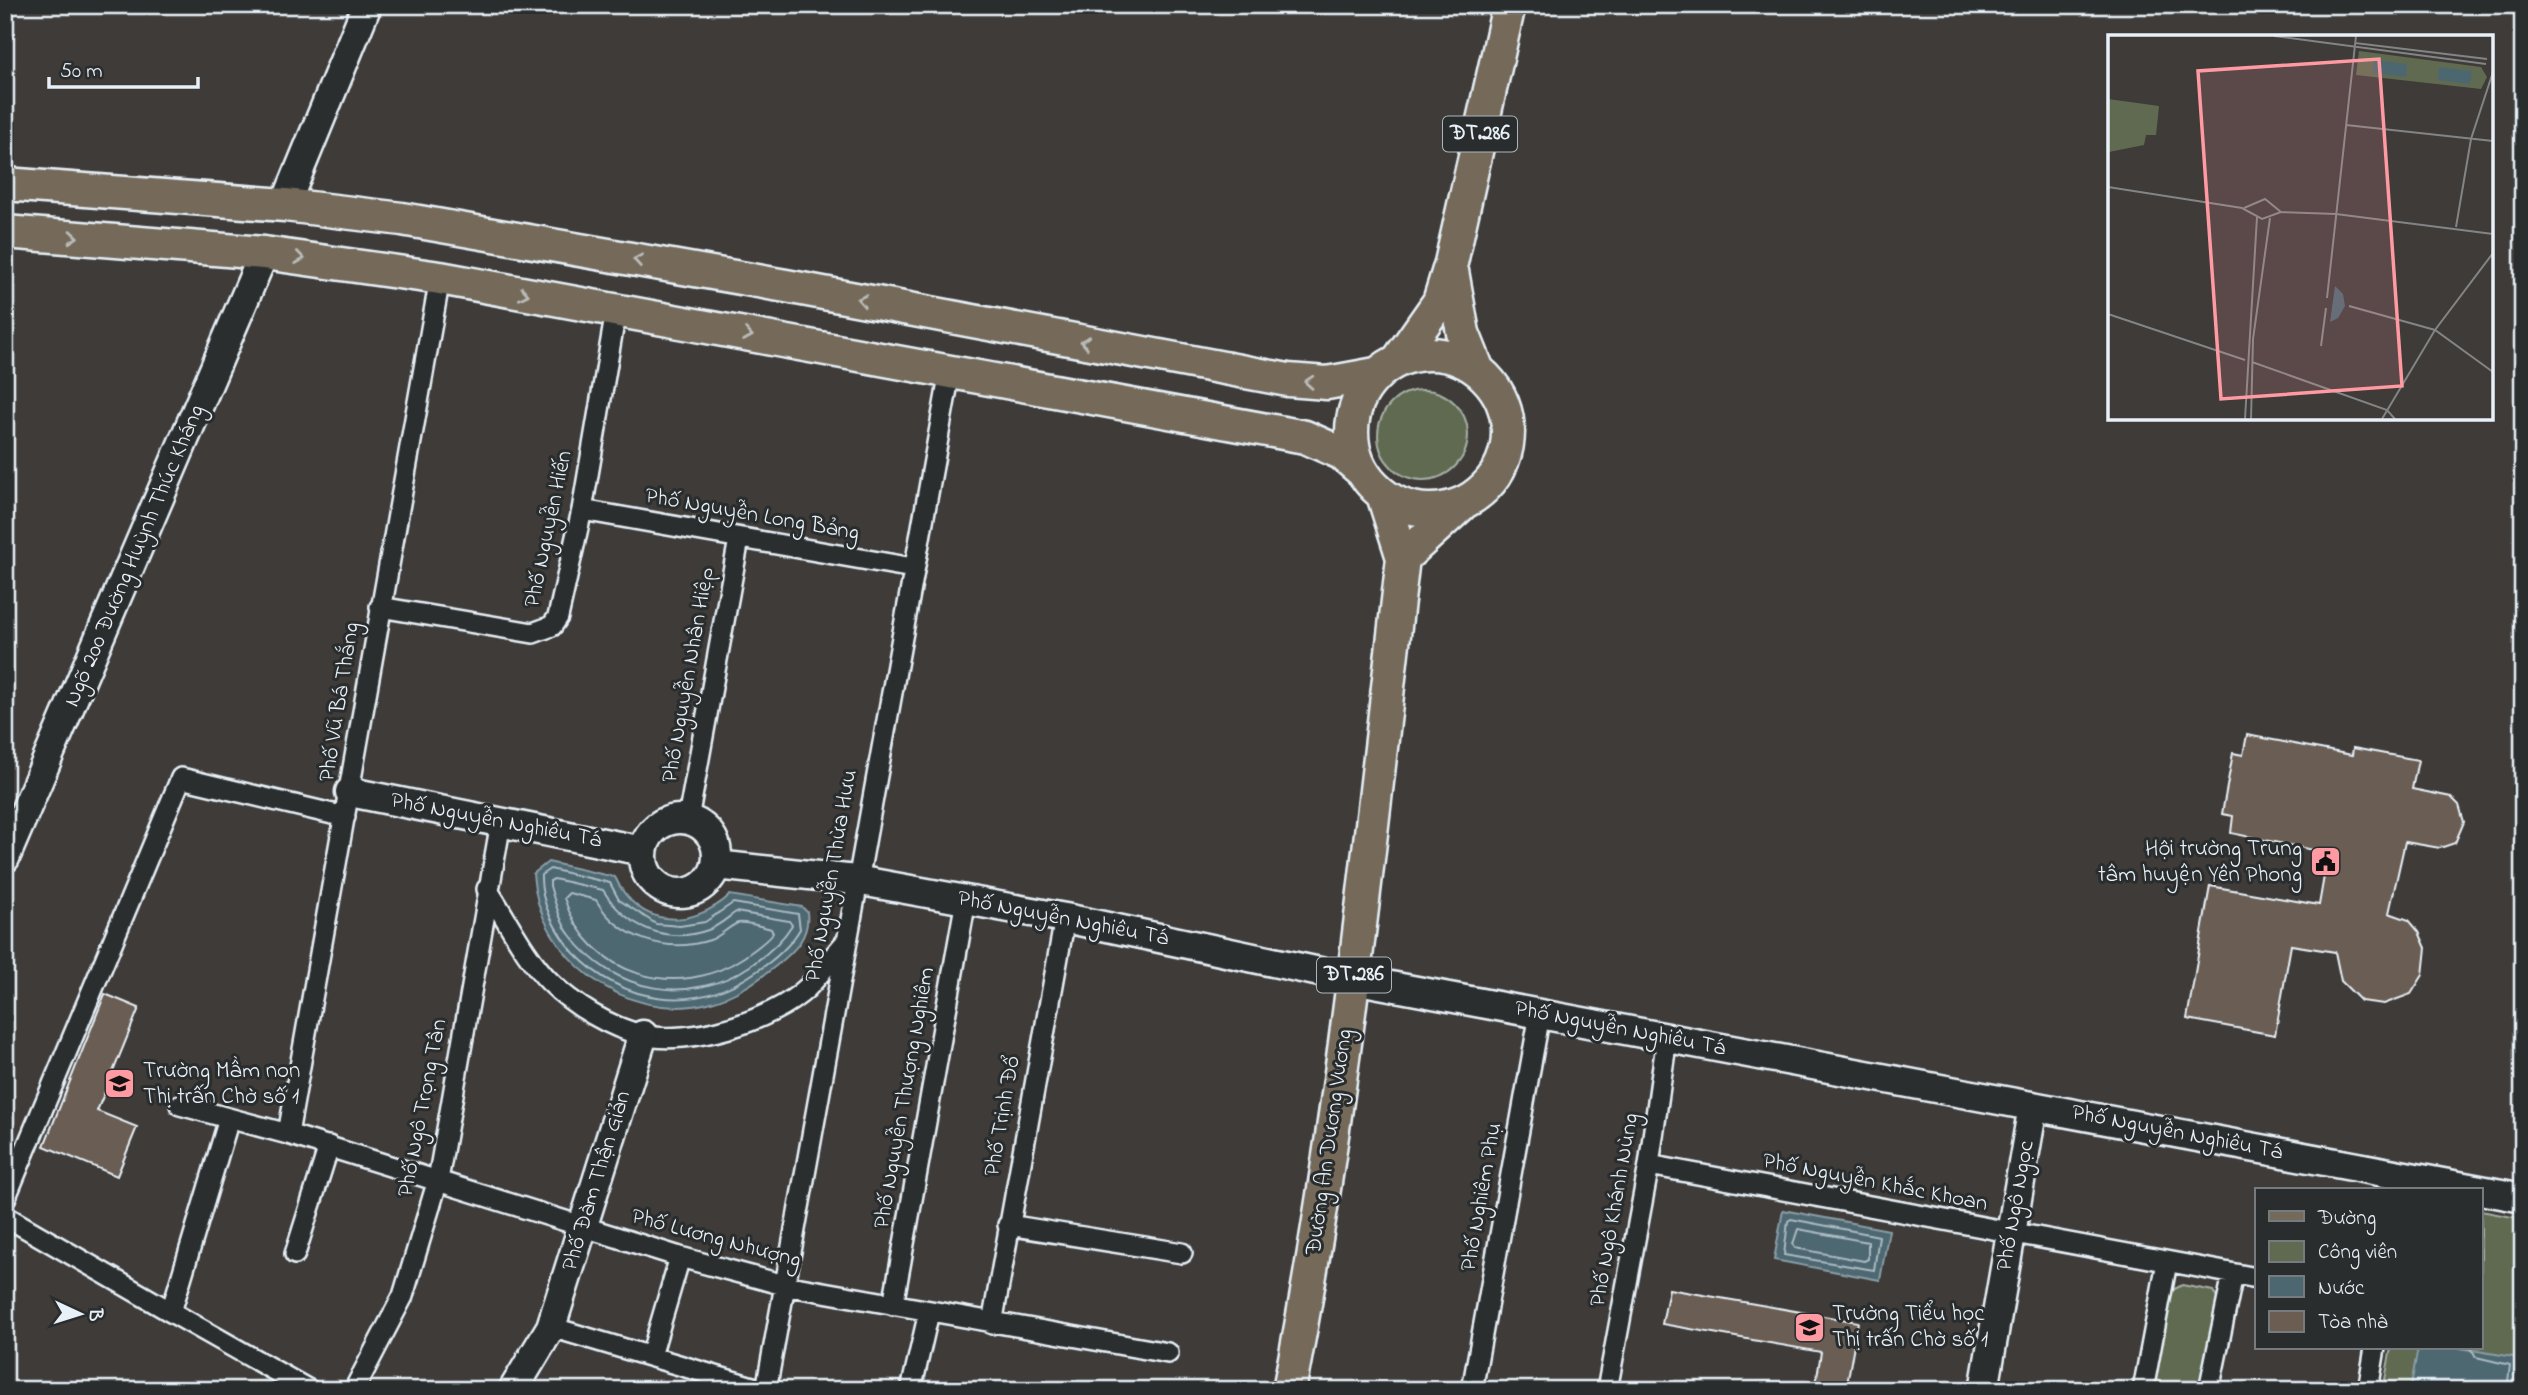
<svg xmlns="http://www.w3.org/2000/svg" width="2528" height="1395" font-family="'Indie Flower',sans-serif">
	<rect width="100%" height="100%" fill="#3e3b39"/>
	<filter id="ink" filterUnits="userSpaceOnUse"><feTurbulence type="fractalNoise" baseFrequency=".0143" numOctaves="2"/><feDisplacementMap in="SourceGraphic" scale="14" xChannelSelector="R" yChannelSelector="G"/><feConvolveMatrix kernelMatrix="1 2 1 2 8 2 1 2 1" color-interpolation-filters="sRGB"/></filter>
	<g filter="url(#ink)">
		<!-- green -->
		<path fill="#606a51" stroke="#a4aea4" stroke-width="2" d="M1378 435a45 45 0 1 1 90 0a45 45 0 1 1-90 0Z
			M2481,1211L2523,1219V1390H2383L2391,1348H2481Z
			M2182,1285L2213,1291L2219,1302L2204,1390H2151L2171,1291Z"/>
		<!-- water -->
		<path fill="#4d6771" stroke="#8b9ea7" stroke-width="2" d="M548,862L615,877C638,928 691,930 730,895L802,907L807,912C810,936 795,951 777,965C756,982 735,996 708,1003C625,1024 538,957 533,874Z
			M1783,1210L1889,1230L1880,1280L1774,1260Z
			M2418,1348H2460L2520,1358L2514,1390H2410Z"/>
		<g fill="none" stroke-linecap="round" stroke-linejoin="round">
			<!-- shore -->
			<path stroke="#aabac2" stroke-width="2" d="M550,869L610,883L619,900L656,924L680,926L705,922L733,903L798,914L800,929C789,948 773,961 754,973C695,1014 623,1004 574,953C556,933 540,903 541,875Z
				M554,879L603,890C625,926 666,945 708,930C719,926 727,918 736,912L789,921L792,925C781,943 766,955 750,966C691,1006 614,994 570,935C560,922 555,902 550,886V881Z
				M569,893L596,900C619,939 667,954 710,940C720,937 729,926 738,923C746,921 762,927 771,929L773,933C766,942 754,950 744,957C678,1002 589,976 564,898Z
				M1791,1219L1879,1236L1874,1270L1784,1255L1788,1221Z
				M1798,1229L1868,1242V1259L1864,1261L1795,1248L1793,1244Z
				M2471,1348L2476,1357L2510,1365L2507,1390"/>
		</g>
		<!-- building -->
		<path fill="#6b5d52" stroke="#e8f1f8" stroke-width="2" d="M2247,735L2352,755L2353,748L2418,760L2412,789L2451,797L2459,805L2464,822L2455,843L2440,848L2405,842L2389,913L2409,920L2419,932L2426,948L2423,975L2411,994L2384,1004L2361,1001L2341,981L2335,952L2291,945L2275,1035L2187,1019L2210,886L2319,905L2328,853L2231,833L2233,816L2222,814L2233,753L2243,755Z
			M105,994L139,1008L97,1111L137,1127L117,1176L44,1146Z
			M1669,1289L1858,1322L1846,1390H1815L1821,1352L1662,1324Z"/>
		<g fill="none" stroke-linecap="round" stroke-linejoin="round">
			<defs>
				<path id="street" d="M582,510L913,568
					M380,607L533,633L552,626L558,617L582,510L616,311
					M688,819L739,539
					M487,889C507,919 525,957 550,982C573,1005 609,1027 642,1035C690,1046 772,1021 807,988C821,974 832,957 845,943
					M180,1105L288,1134L680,1257L784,1285L1168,1353
					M229,1119L171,1312L309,1390
					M288,1134L440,278
					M1649,1165L2257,1278
					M5,1199L181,778L345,817
					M5,1216L171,1312
					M1008,1225L1182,1253
					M295,1254L329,1146
					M893,1305L966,900
					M992,1324L1065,918
					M551,1327L763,1390
					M651,1356L680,1257
					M354,1390L403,1296L438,1180L501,822
					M766,1390L950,372
					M911,1390L929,1312
					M1472,1390L1540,1014
					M1607,1390L1649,1165L1667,1037
					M2143,1390L2167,1262
					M2209,1390L2233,1274
					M2368,1390L2375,1348"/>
				<path id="secondary" d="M285,205L367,5
					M350,792L643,851
					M643 856a37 37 0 1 1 74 0a37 37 0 1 1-74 0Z
					M5,858L264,253
					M716,865L856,880L1065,918L1353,979L2523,1198
					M513,1390L551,1327L643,1035
					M1984,1390L2033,1106"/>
				<path id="primary" d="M5,184L285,205L402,219L786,286L1288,380L1327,383L1376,374
					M5,232L264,253L440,278L1305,437L1341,453L1363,472
					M1452,271L1463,333L1477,368
					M1352 432a78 78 0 1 1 156 0a78 78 0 1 1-156 0Z
					M1399,359L1439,302L1451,263L1509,5
					M1403,558L1461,505
					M1289,1390C1343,1115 1370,836 1403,558L1383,495"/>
			</defs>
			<!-- street casing -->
			<use href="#street" stroke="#e8f1f8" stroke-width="24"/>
			<!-- secondary casing -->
			<use href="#secondary" stroke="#e8f1f8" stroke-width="33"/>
			<!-- primary casing -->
			<use href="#primary" stroke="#e8f1f8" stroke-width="37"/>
			<!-- street -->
			<use href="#street" stroke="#2a2d2e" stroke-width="19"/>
			<!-- secondary -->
			<use href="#secondary" stroke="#2a2d2e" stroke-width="28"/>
			<!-- primary -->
			<use href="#primary" stroke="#746a5a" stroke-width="32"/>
		</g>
		<!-- one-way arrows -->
		<defs><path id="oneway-chevron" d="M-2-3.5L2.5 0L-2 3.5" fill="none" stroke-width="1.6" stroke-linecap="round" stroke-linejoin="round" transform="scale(1.75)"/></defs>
		<g stroke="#babbb9">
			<use href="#oneway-chevron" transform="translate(73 237) rotate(5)"/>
			<use href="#oneway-chevron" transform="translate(300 258) rotate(8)"/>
			<use href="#oneway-chevron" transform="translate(638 260) rotate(-170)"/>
			<use href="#oneway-chevron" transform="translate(524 294) rotate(11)"/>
			<use href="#oneway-chevron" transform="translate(862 300) rotate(-169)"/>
			<use href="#oneway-chevron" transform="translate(748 335) rotate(10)"/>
			<use href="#oneway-chevron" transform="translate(1085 342) rotate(-169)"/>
			<use href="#oneway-chevron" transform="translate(1309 382) rotate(-176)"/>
		</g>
	</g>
	<!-- icons -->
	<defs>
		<symbol id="civic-square" viewBox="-11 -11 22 22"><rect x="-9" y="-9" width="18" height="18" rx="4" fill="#ff9aa2" stroke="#2a2d2e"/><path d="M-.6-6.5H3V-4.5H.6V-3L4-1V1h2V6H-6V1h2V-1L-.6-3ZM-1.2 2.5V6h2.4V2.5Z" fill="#111"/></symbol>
		<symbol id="school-square" viewBox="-11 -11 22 22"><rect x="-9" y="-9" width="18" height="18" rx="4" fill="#ff9aa2" stroke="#2a2d2e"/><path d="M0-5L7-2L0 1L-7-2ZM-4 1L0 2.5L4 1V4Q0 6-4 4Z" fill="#111"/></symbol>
	</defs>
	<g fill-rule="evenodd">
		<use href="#civic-square" x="2308" y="844" width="35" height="35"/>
		<use href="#school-square" x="102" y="1066" width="35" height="35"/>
		<use href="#school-square" x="1792" y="1310" width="35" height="35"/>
	</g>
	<g text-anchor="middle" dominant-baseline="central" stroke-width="6" stroke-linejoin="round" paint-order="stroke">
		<!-- shield labels -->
		<g fill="#2a2d2e" stroke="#afb6bb" stroke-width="2">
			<rect x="1443" y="116.5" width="74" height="35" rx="5"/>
			<rect x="1317" y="957.5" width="74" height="35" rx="5"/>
		</g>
		<g font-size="21" font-weight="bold" fill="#e8f1f8">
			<text x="1480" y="134">ĐT.286</text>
			<text x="1354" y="975">ĐT.286</text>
		</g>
		<!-- street labels -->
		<g font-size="23" fill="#e8f1f8" stroke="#2a2d2e">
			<text transform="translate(752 515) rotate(10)">Phố Nguyễn Long Bảng</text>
			<text transform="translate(549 529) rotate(-78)">Phố Nguyễn Hiến</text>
			<text transform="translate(135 556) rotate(-67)">Ngõ 200 Đường Huỳnh Thúc Kháng</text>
			<text transform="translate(689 675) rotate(-80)">Phố Nguyễn Nhân Hiệp</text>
			<text transform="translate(340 702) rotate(-81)">Phố Vũ Bá Thắng</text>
			<text transform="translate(496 821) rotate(11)">Phố Nguyễn Nghiêu Tá</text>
			<text transform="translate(832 876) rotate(-80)">Phố Nguyễn Thừa Hưu</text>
			<text transform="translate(1063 919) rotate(11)">Phố Nguyễn Nghiêu Tá</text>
			<text transform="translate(1620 1029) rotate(11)">Phố Nguyễn Nghiêu Tá</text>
			<text transform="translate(905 1098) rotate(-80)">Phố Nguyễn Thượng Nghiêm</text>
			<text transform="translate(423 1108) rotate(-79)">Phố Ngô Trọng Tân</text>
			<text transform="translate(1003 1116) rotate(-80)">Phố Trịnh Đổ</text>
			<text transform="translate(2177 1133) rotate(11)">Phố Nguyễn Nghiêu Tá</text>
			<text transform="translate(1330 1142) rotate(-82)">Đường An Dương Vương</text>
			<text transform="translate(597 1181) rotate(-73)">Phố Đàm Thận Giản</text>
			<text transform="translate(1875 1183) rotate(11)">Phố Nguyễn Khắc Khoan</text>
			<text transform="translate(1482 1197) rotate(-80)">Phố Nghiêm Phụ</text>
			<text transform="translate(2016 1206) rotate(-80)">Phố Ngô Ngọc</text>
			<text transform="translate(1615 1210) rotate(-80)">Phố Ngô Khánh Nùng</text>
			<text transform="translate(716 1239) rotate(15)">Phố Lương Nhượng</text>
		</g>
		<!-- poi labels -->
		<g font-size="23" fill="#e8f1f8" stroke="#2a2d2e" text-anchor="start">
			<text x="2302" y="849" text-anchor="end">Hội trường Trung<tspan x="2302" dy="26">tâm huyện Yên Phong</tspan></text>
			<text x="143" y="1071">Trường Mầm non<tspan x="143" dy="26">Thị trấn Chờ số 1</tspan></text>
			<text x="1832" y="1314">Trường Tiểu học<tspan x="1832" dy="26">Thị trấn Chờ số 1</tspan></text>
		</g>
	</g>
	<!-- overview -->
	<g transform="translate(2108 35)">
		<rect width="385" height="385" fill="#3e3b39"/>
		<path d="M251,16L373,32L379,42L373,54L248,40ZM0,64L51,71L48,100H38L36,110L1,117L0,123Z" fill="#606a51"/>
		<path d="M266,25L299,29L298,42L265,38ZM331,32L364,36L362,49L330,45ZM227,251L235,259L237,271L230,283L222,287Z" fill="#4d6771"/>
		<path fill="none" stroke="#828485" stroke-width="2" d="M166,1L378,29M247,8L379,24M238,90L385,106M0,152L134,173L154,184L173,177L228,179L385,199M136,173L157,164L173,177M348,192L363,104L385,37M219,263L248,1M241,271L327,295L385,337M0,279L137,325M213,311L218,273M144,327L279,375L287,384M137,384L149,182M143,384L145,304L162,183M274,384L327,295L385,218"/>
		<path fill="#ff9aa2" fill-opacity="0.15" stroke="#ff9aa2" stroke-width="3.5" d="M271,24L294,351L113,364L90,36Z"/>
		<rect width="385" height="385" fill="none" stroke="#e8f1f8" stroke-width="3.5"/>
	</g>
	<!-- margin -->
	<rect width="2528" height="1395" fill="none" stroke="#2a2d2e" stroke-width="28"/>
	<rect x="14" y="14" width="2500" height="1367" fill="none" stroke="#e8f1f8" stroke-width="2.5" filter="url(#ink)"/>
	<!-- legend -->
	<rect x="2255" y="1188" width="228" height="161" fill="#2a2d2e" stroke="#767b7f" stroke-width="2"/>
	<rect x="2269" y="1211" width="35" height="10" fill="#746a5a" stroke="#767b7f" stroke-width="2"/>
	<text x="2318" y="1224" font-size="21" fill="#e8f1f8">Đường</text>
	<rect x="2269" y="1241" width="35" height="21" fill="#606a51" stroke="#767b7f" stroke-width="2"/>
	<text x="2318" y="1258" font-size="21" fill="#e8f1f8">Công viên</text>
	<rect x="2269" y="1276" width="35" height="21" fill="#4d6771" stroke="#767b7f" stroke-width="2"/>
	<text x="2318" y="1294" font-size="21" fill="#e8f1f8">Nước</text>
	<rect x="2269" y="1311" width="35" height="21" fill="#6b5d52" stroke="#767b7f" stroke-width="2"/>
	<text x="2318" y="1328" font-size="21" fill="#e8f1f8">Tòa nhà</text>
	<!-- north arrow -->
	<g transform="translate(80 1314) rotate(94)" stroke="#2a2d2e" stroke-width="5" paint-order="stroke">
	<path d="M0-5L12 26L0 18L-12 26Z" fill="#e8f1f8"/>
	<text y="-10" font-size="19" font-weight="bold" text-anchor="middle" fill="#e8f1f8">B</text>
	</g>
	<!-- scale -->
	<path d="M49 77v10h149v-10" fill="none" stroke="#e8f1f8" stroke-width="3.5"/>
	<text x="60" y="77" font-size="21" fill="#e8f1f8" stroke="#2a2d2e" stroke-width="5" paint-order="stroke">50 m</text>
</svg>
